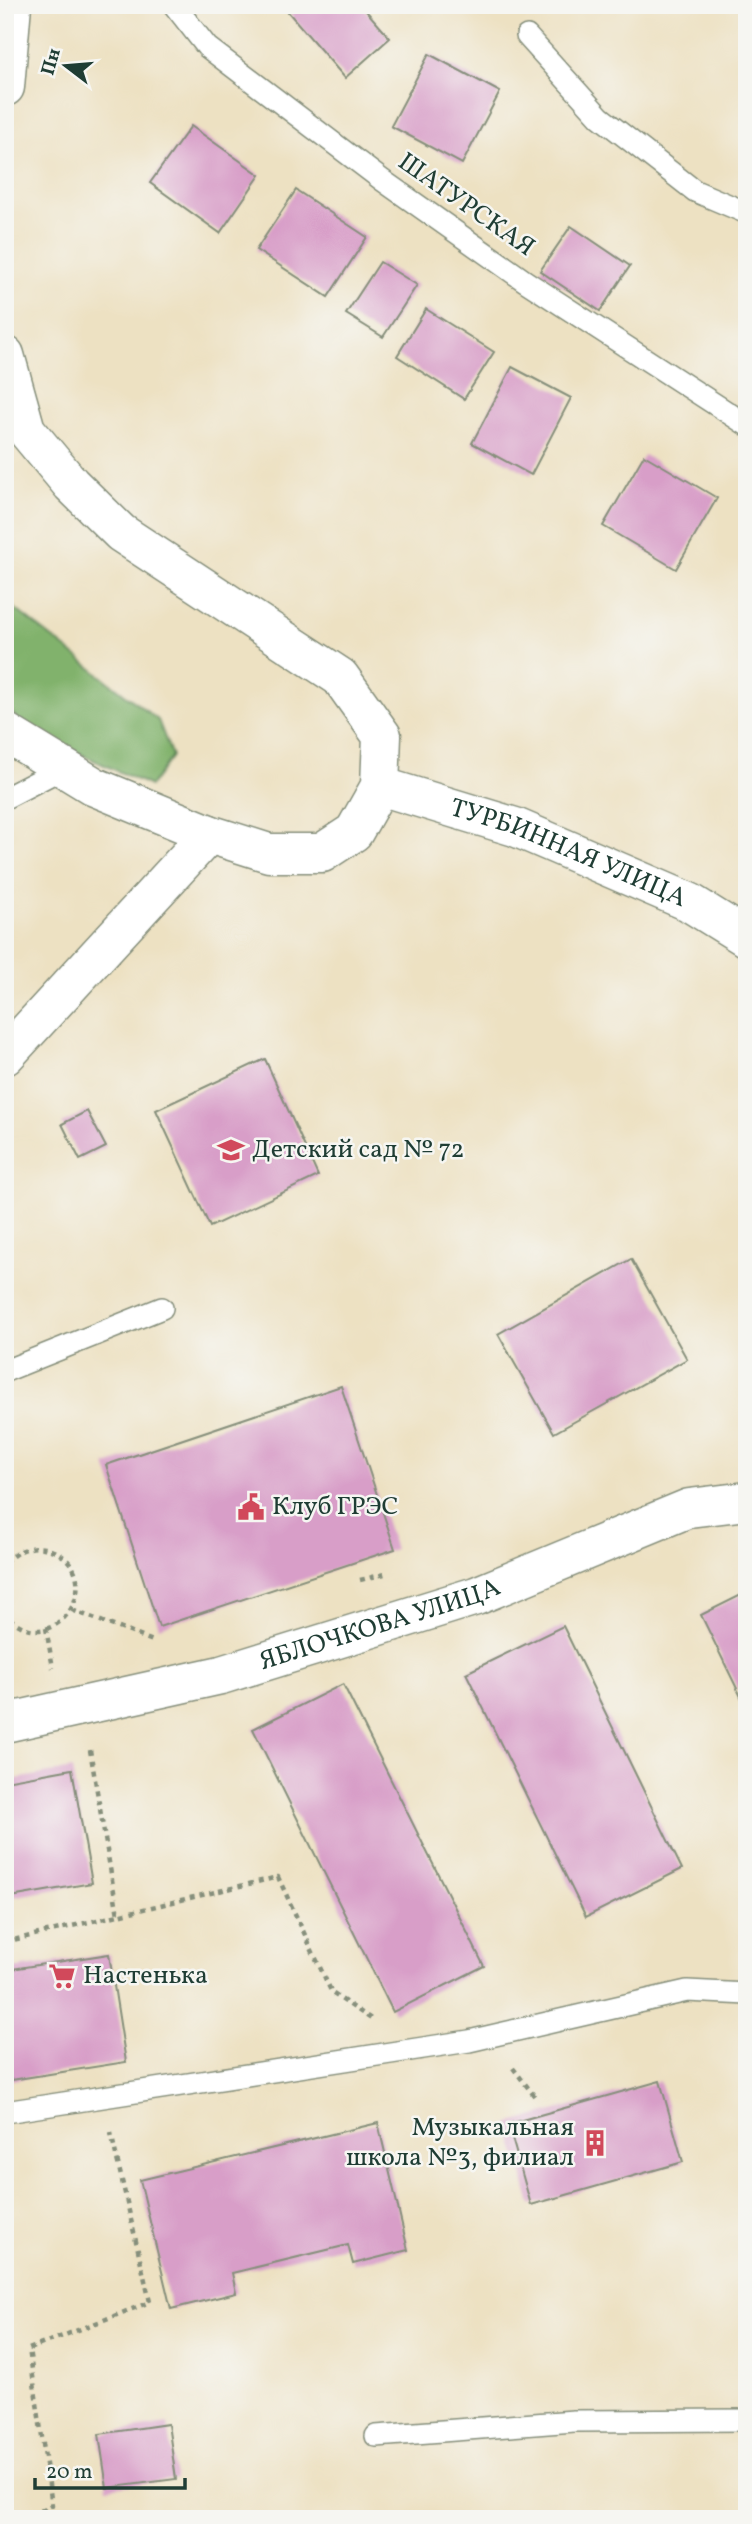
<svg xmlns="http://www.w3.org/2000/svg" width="752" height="2524" font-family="Vollkorn,serif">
	<rect width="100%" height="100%" fill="#f6f6f2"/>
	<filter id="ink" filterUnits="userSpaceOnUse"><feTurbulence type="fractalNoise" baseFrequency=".0143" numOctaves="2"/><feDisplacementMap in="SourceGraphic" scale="14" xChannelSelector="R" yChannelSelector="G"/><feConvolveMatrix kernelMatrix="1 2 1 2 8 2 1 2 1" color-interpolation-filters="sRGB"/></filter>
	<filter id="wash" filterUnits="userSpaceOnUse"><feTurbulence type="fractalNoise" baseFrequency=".00686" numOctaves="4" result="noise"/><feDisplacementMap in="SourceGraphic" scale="28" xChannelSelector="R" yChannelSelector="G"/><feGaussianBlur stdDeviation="1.57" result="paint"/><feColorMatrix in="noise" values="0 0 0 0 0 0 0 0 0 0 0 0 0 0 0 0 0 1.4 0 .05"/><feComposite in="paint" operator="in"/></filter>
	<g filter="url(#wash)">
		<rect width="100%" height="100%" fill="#ede1c2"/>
		<!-- forest -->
		<path fill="#81b26c" stroke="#507850" stroke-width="2" d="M5,601L158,720L172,756L150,786L24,728L5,704Z"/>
		<g id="blocks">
			<!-- building -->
			<path fill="#d89ec8" d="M282,5H361L390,38L345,78Z
				M429,54L500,92L462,164L391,126Z
				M191,126L260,175L220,233L150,183Z
				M296,190L367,237L328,297L256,250Z
				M571,226L630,266L600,311L540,271Z
				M380,262L417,285L383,337L346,314Z
				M426,309L494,352L464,399L397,356Z
				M512,367L571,398L531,475L472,443Z
				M644,455L717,498L676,569L603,526Z
				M265,1059L318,1176L210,1227L156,1110Z
				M87,1111L106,1147L80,1160L62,1124Z
				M631,1259L687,1359L554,1433L498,1334Z
				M341,1386L395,1549L159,1627L106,1465Z
				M747,1592V1709L701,1615Z
				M563,1626L682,1869L586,1917L466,1673Z
				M343,1684L484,1966L393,2012L253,1729Z
				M72,1769L92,1883L5,1898V1781Z
				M109,1954L126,2062L5,2081V1970Z
				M660,2081L683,2162L531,2205L508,2124Z
				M378,2123L408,2250L353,2264L348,2245L232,2273L236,2293L171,2309L140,2180Z
				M168,2424L176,2479L107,2488L99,2434Z"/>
		</g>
	</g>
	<g filter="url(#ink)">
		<use href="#blocks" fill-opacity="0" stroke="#868f7b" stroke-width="2"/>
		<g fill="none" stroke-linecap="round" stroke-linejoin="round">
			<defs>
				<path id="lane" d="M174,5L207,47L382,180L525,281L747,425
					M527,36L600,117L695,191L747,213
					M5,798L65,767
					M5,1371L162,1308
					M5,2112L469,2041L687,1991L747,1994
					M376,2436L574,2421L747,2420"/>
				<g id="street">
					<path id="s1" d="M380,786L515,827L689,902L747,938"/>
					<path d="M5,1056L209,834"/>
					<path id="s2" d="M5,1723L221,1675L476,1596L689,1508L747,1501"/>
				</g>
				<path id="primary" d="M5,87L12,5
					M5,355L26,430L71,484L121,533L340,677L382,736L380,786L354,832L322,853H269L209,834L95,787L5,732"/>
			</defs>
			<!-- lane casing -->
			<use href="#lane" stroke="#868f7b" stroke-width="24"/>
			<!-- street casing -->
			<use href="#street" stroke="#868f7b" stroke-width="41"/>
			<!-- primary casing -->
			<use href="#primary" stroke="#868f7b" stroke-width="41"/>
			<!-- path -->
			<path stroke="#868f7b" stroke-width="4.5" stroke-dasharray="5 5" stroke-linecap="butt" d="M5,1563C15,1552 29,1545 44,1548C115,1565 59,1669 5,1614
				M360,1580L385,1574
				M72,1610L153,1641
				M46,1628L53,1668
				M90,1750L118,1915
				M5,1942L278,1877L332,1993L371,2019
				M513,2068L536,2098
				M23,2519L52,2505L29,2349L150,2302L111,2133"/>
			<!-- lane -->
			<use href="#lane" stroke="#fff" stroke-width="21"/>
			<!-- street -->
			<use href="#street" stroke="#fff" stroke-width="38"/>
			<!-- primary -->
			<use href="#primary" stroke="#fff" stroke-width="38"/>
		</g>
	</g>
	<!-- icons -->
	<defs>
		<symbol id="school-bare" viewBox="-9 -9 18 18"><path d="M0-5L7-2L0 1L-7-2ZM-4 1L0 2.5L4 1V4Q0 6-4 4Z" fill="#d1495b" stroke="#f6f6f2" stroke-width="2.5" paint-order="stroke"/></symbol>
		<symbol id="civic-bare" viewBox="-9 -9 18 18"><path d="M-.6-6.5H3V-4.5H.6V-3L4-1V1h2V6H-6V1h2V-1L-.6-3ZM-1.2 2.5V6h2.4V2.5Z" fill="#d1495b" stroke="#f6f6f2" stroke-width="2.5" paint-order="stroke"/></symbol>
		<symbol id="supermarket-bare" viewBox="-9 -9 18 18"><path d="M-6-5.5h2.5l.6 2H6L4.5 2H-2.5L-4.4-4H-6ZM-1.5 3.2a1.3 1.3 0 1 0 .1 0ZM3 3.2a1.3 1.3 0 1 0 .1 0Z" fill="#d1495b" stroke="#f6f6f2" stroke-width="2.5" paint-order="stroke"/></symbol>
		<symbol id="building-bare" viewBox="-9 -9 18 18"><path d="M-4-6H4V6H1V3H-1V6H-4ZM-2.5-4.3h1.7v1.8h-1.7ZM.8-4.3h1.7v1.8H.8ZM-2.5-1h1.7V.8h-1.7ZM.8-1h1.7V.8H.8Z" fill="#d1495b" stroke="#f6f6f2" stroke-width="2.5" paint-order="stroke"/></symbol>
	</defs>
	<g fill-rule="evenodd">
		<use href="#school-bare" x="212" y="1131" width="38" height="38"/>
		<use href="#civic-bare" x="232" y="1488" width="38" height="38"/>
		<use href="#supermarket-bare" x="43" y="1957" width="38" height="38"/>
		<use href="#building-bare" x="576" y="2124" width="38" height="38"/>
	</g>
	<g text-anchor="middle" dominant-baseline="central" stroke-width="5" stroke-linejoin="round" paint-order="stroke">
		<!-- street labels -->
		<g font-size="26" fill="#1f3d34" stroke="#f6f6f2">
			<text transform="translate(466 205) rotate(35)">ШАТУРСКАЯ</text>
			<text stroke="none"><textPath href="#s1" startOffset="200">ТУРБИННАЯ УЛИЦА</textPath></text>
			<text stroke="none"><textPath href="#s2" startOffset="388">ЯБЛОЧКОВА УЛИЦА</textPath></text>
		</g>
		<!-- poi labels -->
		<g font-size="26" fill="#1f3d34" stroke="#f6f6f2" text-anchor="start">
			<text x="252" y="1150">Детский сад № 72</text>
			<text x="272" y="1507">Клуб ГРЭС</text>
			<text x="83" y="1976">Настенька</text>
			<text x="574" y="2128" text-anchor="end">Музыкальная<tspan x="574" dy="30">школа №3, филиал</tspan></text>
		</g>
	</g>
	<!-- margin -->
	<rect width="752" height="2524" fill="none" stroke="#f6f6f2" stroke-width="28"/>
	<!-- north arrow -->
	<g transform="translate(66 66) rotate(286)" stroke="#f6f6f2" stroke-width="5" paint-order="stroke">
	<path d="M0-5L12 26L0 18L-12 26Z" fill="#1f3d34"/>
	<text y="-10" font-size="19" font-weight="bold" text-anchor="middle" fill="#1f3d34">Пн</text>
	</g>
	<!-- scale -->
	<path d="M35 2478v10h150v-10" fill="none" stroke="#1f3d34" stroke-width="3.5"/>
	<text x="46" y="2478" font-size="21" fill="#1f3d34" stroke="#f6f6f2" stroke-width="5" paint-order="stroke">20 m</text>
</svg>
